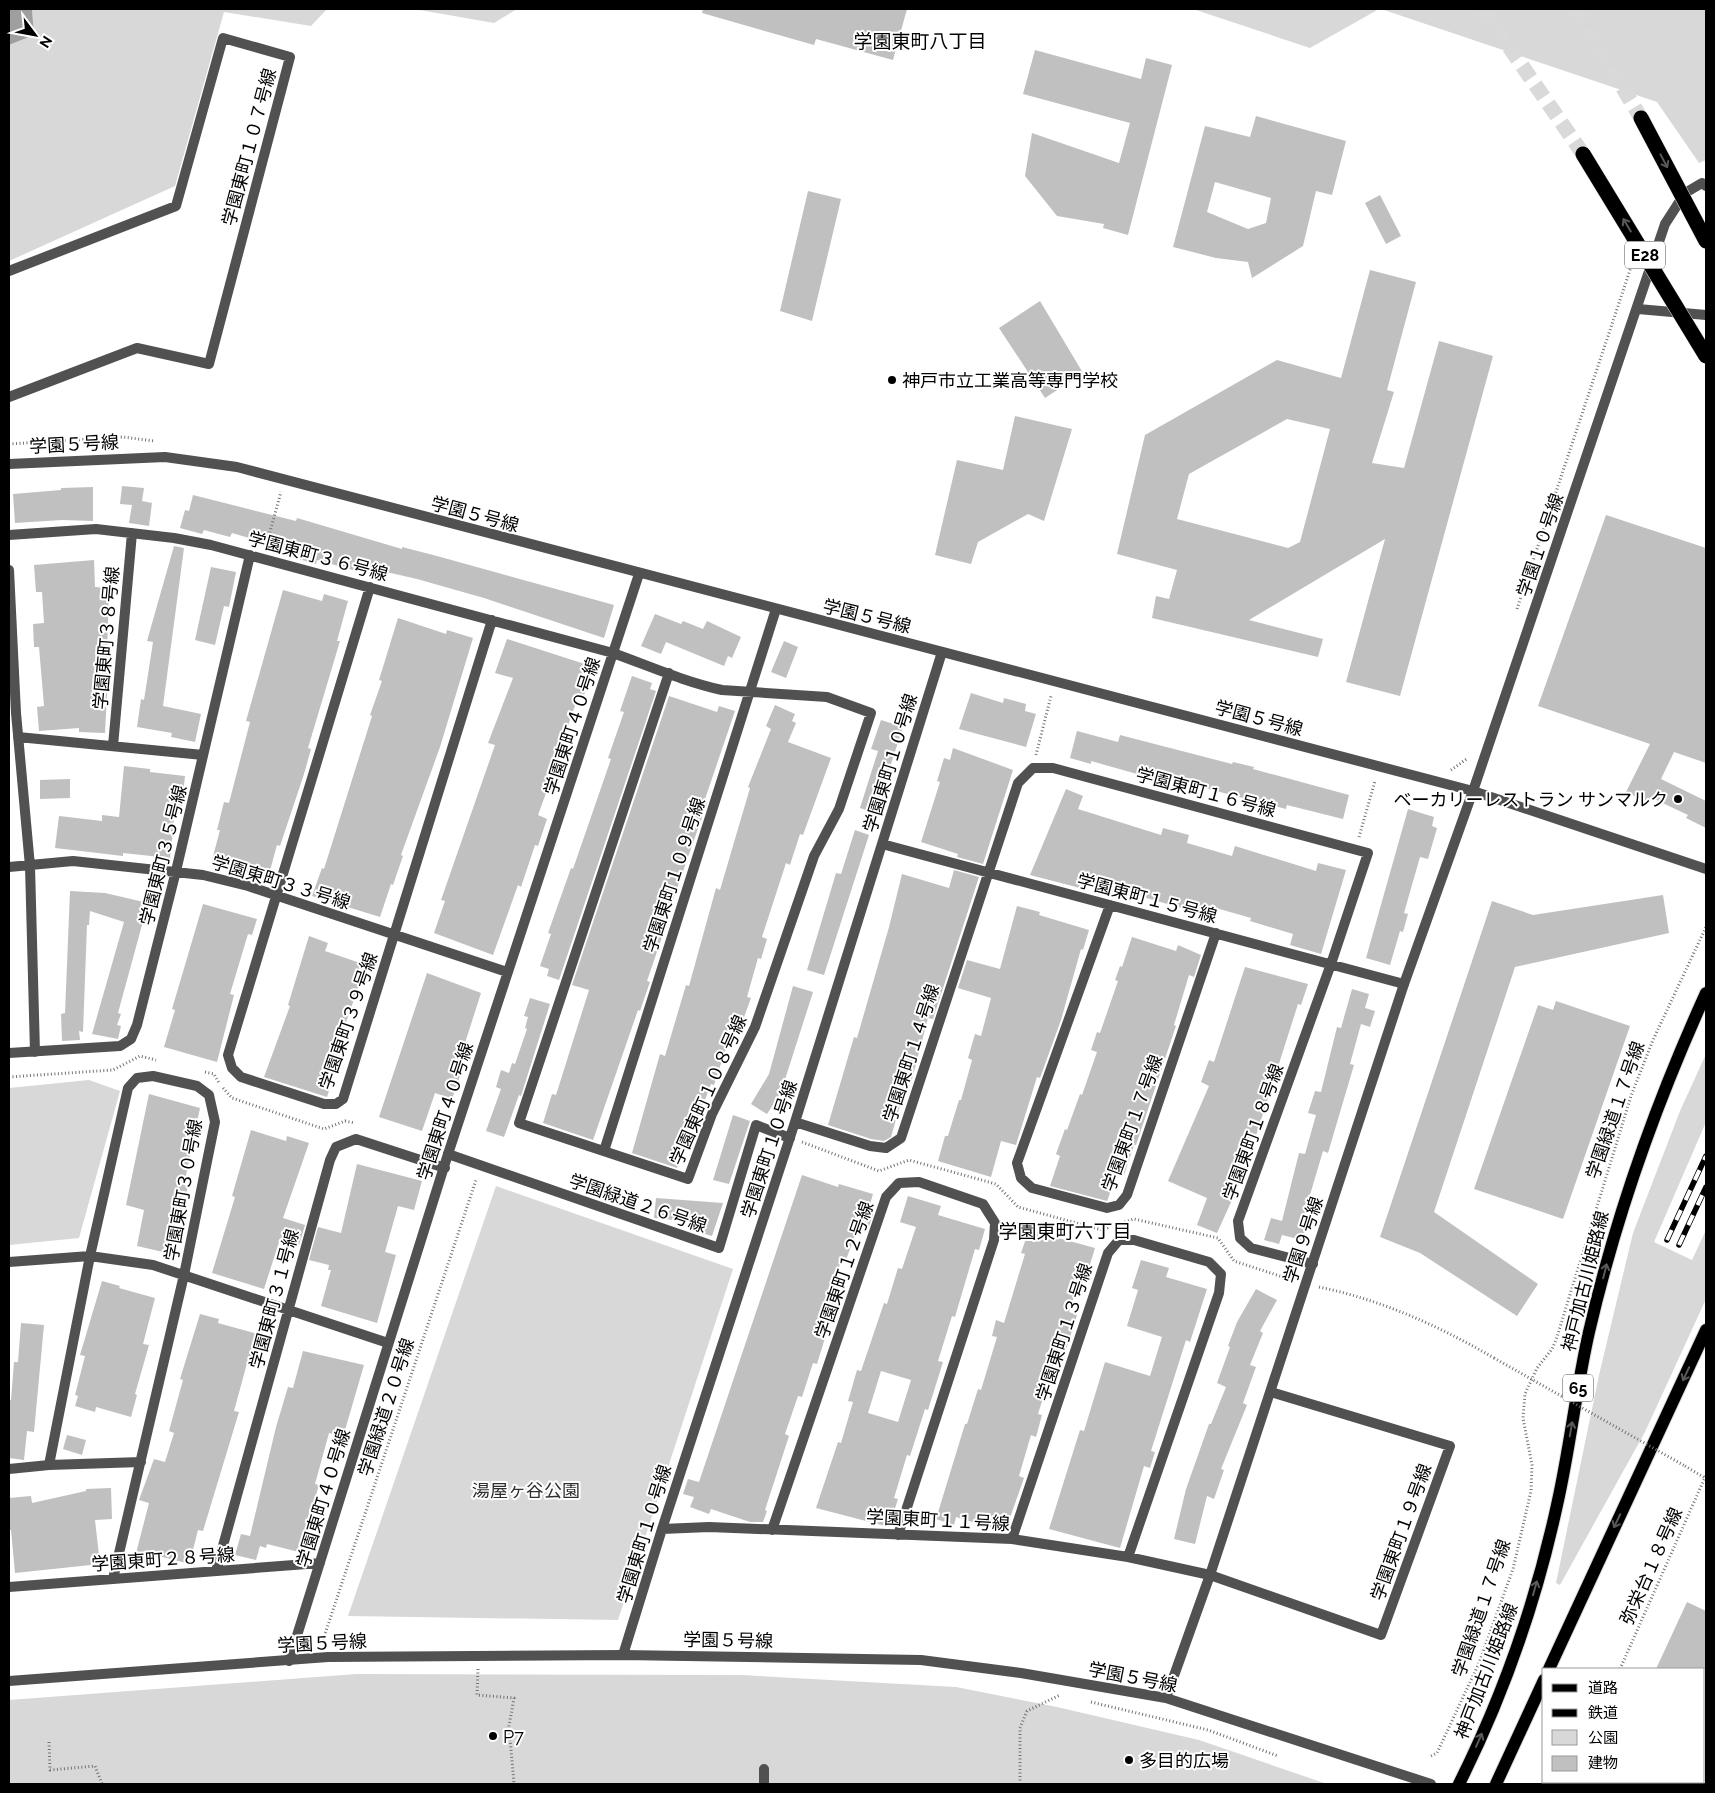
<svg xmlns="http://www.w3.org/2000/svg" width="1715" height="1793" font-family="Raleway,'Noto Sans JP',sans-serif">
	<rect width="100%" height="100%" fill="#fff"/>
	<!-- green -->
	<path fill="#d8d8d8" d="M32,9H327L311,26L224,12L175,186L9,261V45L34,35Z
		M414,9H517L494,23Z
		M1193,9H1379L1310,48Z
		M1381,9H1706V160L1699,163L1657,102Z
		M1706,1054V1122L1654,1242L1692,1260L1706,1230V1299L1645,1432L1560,1585L1556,1583L1599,1375L1633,1233L1680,1111Z
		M89,1080L120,1091L79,1238L9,1245V1088Z
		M496,1186L733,1269L618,1620L348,1616Z
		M356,1674L741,1675L956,1687L1057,1707L1199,1740L1327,1784H9V1700Z"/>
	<!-- water -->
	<path fill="#9f9f9f" d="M9,9H32L34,35L9,45Z"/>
	<!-- building -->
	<path fill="#c0c0c0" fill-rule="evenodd" d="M703,9H907L893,60L816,39L814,45L702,13Z
		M1035,50L1141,79L1146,58L1172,65L1128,235L1103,228L1104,224L1057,216L1025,176L1032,133L1119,163L1130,123L1023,94Z
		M1256,116L1346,141L1332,195L1316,191L1303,246L1252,278L1248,262L1216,258L1173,247L1205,126L1250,137ZM1215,182L1271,198L1266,223L1248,229L1207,212Z
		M808,191L841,199L812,321L780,311Z
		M1380,195L1401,236L1386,244L1365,203Z
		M1370,270L1416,282L1387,390L1394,392L1372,463L1404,468L1439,341L1493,356L1400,696L1346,682L1385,539L1249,620L1323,639L1318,657L1152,618L1156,596L1169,599L1177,570L1117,554L1145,435L1277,360L1341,378ZM1287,419L1330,429L1300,542L1288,548L1177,519L1189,474Z
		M1040,301L1083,373L1045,398L999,328Z
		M1015,416L1072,429L1044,521L1028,514L978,542L971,564L935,555L957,460L1003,470Z
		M122,486L144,488L142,501L152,503L149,526L129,523L132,505L120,504Z
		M93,487V521L62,520L15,523L13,494L61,490V488Z
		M193,495L296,521L297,518L402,549V547L437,556L614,605L604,638L484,598L417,579L369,568L367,574L317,560L316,564L285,555L286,549L232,533L230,537L204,530L202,534L180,528L185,510L189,511Z
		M1606,515L1706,548V763L1674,752L1661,779L1706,801V828L1686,818L1688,815L1652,798L1649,803L1626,792L1650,744L1538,706Z
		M174,546L184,548L163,706L201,714L195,742L171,737L172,733L137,727L141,699L144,700L153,642L147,641Z
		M94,560L95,587L109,588L107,656H109L105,733L79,732V728L39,731L37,707L44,706L39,647H34L33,624L44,623L42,592H36L34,565Z
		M211,567L236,572L229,607L224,606L215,645L195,640Z
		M283,590L322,601L324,594L348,601L337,641H340L308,748L311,749L304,774L280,846L277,845L268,878L211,864L220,830H217L224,802L229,803L250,722L246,721Z
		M655,614L681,624L683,621L703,629L707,621L741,637L732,658L728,656L724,666L666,642L661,654L641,646Z
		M398,618L446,634L447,630L473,638L440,747L401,855L403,856L393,885L391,884L380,917L312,896L322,868L324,869L372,716L370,715L382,681L379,680Z
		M507,639L594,667L583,698L578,697L562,743L564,744L538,815L547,819L538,846L535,845L521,887L518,885L493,955L434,933L445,901L441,900L495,745L488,743L513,678L495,673Z
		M784,641L798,647L786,678L771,672Z
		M632,676L652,683L650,689L656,691L559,980L547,976L549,969L540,966L551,934L548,933L571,868L573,869L611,759L608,758L624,712L620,711Z
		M971,693L1003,703L1004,698L1026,704L1025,711L1036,714L1026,747L959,729Z
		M669,696L717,712L719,706L735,711L704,802L707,803L661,934H663L647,981L650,982L640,1011L638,1010L593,1140L543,1123L552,1094L556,1095L589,990L572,985Z
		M775,705L795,714L792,721L796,723L788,742L831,758L803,835L800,834L790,865L786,863L762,937L767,939L761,959L758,958L747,997L751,998L743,1020L739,1019L731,1046L727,1045L714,1085L711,1084L697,1121L692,1119L677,1168L632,1153L660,1054L665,1056L686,985L689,986L716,888L720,890L750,788L748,787L771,729L766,726Z
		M881,720L903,727L875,813L860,808L878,751L871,749Z
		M1077,731L1118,742L1120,735L1232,764L1233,762L1254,767L1253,769L1349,795L1343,819L1287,805L1286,809L1170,779L1169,783L1091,761V764L1070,758Z
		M953,748L1013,770L983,864L957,857L958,854L921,842L940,782L937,781L944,758L950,760Z
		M124,766L150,769V772L185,776L181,813L175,812L170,858L123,853V856L55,848L59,816L102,821V815L119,817Z
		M70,779V798L40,799V780Z
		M1066,789L1083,796L1078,809L1161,835L1163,828L1189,835L1187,843L1232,856L1235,846L1316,871L1318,863L1346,870L1321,954L1290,945L1293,934L1250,921L1251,918L1209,906L1206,915L1136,895L1134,899L1112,893L1115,883L1084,874L1080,888L1030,875Z
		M1408,809L1434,817L1432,826L1437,828L1428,859L1420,857L1404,913L1408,914L1403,932L1400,931L1390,965L1366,958Z
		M855,830L869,835L824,975L807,970L836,873L841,874Z
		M954,870L979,877L933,1019L928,1018L911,1083L907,1081L891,1137L884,1141L871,1139L828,1125L854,1037L857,1038L889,927L902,874L949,888Z
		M70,891L105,893L148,903L118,1013L121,1014L117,1025L121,1026L118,1039L92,1034L124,922L90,911L89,925H87L83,1032L79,1031L80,1040L62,1041L61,1014L65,1013Z
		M1663,895L1669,933L1515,967L1434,1212L1538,1284L1517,1316L1420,1253L1380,1237L1492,901L1533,915Z
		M203,904L257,919L252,935L248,934L230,994L234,995L217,1062L164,1047L175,1010L172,1009Z
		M1017,906L1040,912L1039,915L1089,930L1083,950L1081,949L1061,1020L1040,1078L1037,1077L1016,1145L1001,1141L991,1177L938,1161L945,1136H948L959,1100H961L972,1060L968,1058L975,1034L981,1036L991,998L958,988L967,960L1000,969Z
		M309,936L328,943L325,951L366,965L344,1028L348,1030L327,1097L264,1077L290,1006L288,1005Z
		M1132,937L1176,951L1178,945L1201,955L1194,977L1189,975L1174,1025L1176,1026L1136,1145H1134L1124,1175L1118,1172L1107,1201L1050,1186L1060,1156L1056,1154L1065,1129L1067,1130L1080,1094L1082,1095L1097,1052L1091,1050L1097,1032L1100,1033L1118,981L1115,980L1120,966L1122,967Z
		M1245,967L1308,984L1301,1005L1298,1004L1255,1139L1251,1138L1237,1176L1242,1178L1217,1233L1197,1225L1207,1198L1168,1181L1209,1086L1201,1082L1209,1060L1214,1062Z
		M427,973L481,993L457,1068L462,1070L452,1099L435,1093L422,1131L379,1117Z
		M793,986L813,992L781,1092L767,1114L751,1104L769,1074Z
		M1352,989L1369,994L1365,1008L1375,1011L1370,1027L1361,1024L1350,1064L1354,1065L1328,1153L1323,1151L1302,1222L1307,1224L1302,1240L1282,1235L1279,1244L1264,1240L1271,1218L1282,1221L1299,1153L1305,1154L1316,1115L1308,1113L1315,1091L1321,1092L1337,1027L1341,1028Z
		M530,998L550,1004L521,1096L519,1095L504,1137L486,1131L501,1089L496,1087L501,1070L509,1073L512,1063L515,1064L527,1029L525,1028L528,1017L524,1016Z
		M1556,1001L1630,1026L1563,1219L1474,1189L1538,1005L1553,1010Z
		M149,1094L200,1108L184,1185L188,1186L182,1215L171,1213L163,1252L137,1246L144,1210L126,1205Z
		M733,1115L750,1121L729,1184L713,1180Z
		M251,1130L286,1141L287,1136L309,1143L283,1218L305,1225L299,1245L280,1239L264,1289L212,1273L235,1197L232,1196Z
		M357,1164L422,1181L414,1210L398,1206L385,1252L396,1255L377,1323L321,1306L331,1270H328L329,1265L309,1260L318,1227L341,1233Z
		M802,1175L838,1187L839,1184L873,1194L868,1211L874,1212L867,1232L857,1229L846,1260L842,1258L829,1297L837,1299L817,1364L813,1363L802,1397L798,1396L785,1434L789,1436L765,1510L767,1511L763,1522H750L711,1509L709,1514L690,1507L694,1497L683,1494L688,1479L699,1482Z
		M908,1196L941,1206L938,1215L985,1229L979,1250L975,1249L955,1317L952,1316L938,1361L943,1362L928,1410L925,1409L910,1456L907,1455L894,1498L898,1499L889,1527L816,1508L838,1442L841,1443L853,1402L848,1401L857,1370L861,1371L884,1303L887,1304L898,1268L902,1269L916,1227L900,1222ZM881,1371L911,1380L898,1422L868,1413Z
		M656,1198L723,1203L712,1236L691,1230L694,1222L654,1218Z
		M1029,1230L1095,1248L1087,1274L1082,1272L1069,1312L1077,1315L1061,1365L1054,1363L1038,1414L1042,1415L1036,1437L1031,1435L1019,1476L1024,1478L1005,1532L956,1517L954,1525L936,1519L965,1424H967L978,1389L981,1390L997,1337L992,1336L996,1320L1004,1323L1025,1254L1021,1253Z
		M1141,1260L1169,1268L1166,1277L1207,1289L1190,1342L1186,1340L1151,1451L1155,1452L1150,1468L1144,1466L1120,1548L1049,1529L1080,1430L1084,1431L1105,1362L1150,1376L1162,1337L1127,1326L1138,1290L1132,1288Z
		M102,1281L120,1286L119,1288L155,1298L143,1344L149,1345L135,1394L137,1395L131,1417L96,1407L95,1412L75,1406L78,1396L75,1395L85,1356L80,1355Z
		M1256,1289L1277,1300L1260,1331L1263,1333L1250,1365L1256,1367L1243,1403L1247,1405L1221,1469L1224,1470L1214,1499L1207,1496L1195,1544L1174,1539L1186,1489L1209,1424H1211L1226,1387L1217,1383L1230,1347L1228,1346L1237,1322Z
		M200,1314L219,1319L218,1323L258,1334L251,1357L249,1356L234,1411L239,1412L203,1531L198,1530L192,1554H189L186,1563L155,1555L152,1565L134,1561L149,1503L139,1500L154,1459L165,1462L174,1433L169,1431L183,1380L180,1379Z
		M21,1323L44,1325L34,1432L27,1431L24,1460L9,1458V1400H11L14,1362H18Z
		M303,1351L364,1365L343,1437L329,1433L315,1484L319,1485L299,1552L267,1544L266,1548L260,1546L256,1560L235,1555L241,1534L250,1536L276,1427L288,1387L293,1388Z
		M67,1435L86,1440L82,1455L63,1449Z
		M111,1488L112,1519L95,1520L100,1564L15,1573L11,1530H9V1498L31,1496L32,1503L86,1491V1489Z
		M1687,1602L1706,1611V1669H1656Z"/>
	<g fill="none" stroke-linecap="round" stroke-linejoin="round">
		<!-- motorway-tunnel -->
		<path stroke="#d9d9d9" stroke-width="15" stroke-dasharray="15 8" stroke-linecap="butt" d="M1483,9L1583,154
			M1575,9L1641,118"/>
		<defs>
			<path id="primary" d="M1549,1669L1706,1330
				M1459,1784C1503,1696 1536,1602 1557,1505C1570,1448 1576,1389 1589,1332C1616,1215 1656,1103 1706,993
				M1496,1784L1544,1680"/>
		</defs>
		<!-- primary casing -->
		<use href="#primary" stroke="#dbdbdb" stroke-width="14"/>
		<!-- path -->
		<path stroke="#737373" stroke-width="3" stroke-dasharray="1 2.5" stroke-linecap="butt" d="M9,444L123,437L154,441
			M266,546L281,492
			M1517,609L1632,264
			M1036,755L1051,696
			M1451,770L1468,758
			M1359,837L1375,781
			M205,1072L214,1074L219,1083
			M9,1077L113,1070L140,1056L156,1060
			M223,1088L232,1098L324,1129L345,1121L355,1123
			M802,1142L879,1171L909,1160L996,1184L1018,1207L1102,1230L1110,1227
			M1118,1224L1134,1219L1218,1238L1234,1261L1292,1280
			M1319,1287C1382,1300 1439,1326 1494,1358
			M1685,1466L1705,1478
			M322,1643L476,1180
			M478,1669L477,1695L514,1698L509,1726L514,1784
			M1620,1669L1706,1475
			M1091,1702L1208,1730L1278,1756
			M49,1742L50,1770L95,1766L102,1784
			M1431,1756L1437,1753L1479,1663L1513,1569L1531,1491L1532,1465L1523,1418L1525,1394L1537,1368L1552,1349L1557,1337L1631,1096L1653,1040L1706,927
			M1590,1782V1784
			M1020,1784V1728L1027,1711L1060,1695
			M1568,1784L1569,1782"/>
		<!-- pedestrian -->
		<path stroke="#515151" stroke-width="10" d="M448,1154L719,1248L756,1125L790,1138
			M764,1784V1769"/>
		<!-- minor -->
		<path stroke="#515151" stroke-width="10" d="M9,271L176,206L223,38L290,57L209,364L137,348L9,397
			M9,535L96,529L174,538L211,545L613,653C649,666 685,682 722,690L827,697L871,713L839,809L814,856L755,1027L712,1114L688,1179L519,1123L669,673
			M9,570L16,713L30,866L35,1052
			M370,587L228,1055L232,1068L241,1077L324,1104H336L343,1099L492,620
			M18,737L203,755
			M113,746L132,533
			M882,844L1404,984
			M9,867L73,861L203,875L248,886L507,972
			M1110,905L1017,1163L1021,1178L1032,1188L1107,1208L1119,1205L1127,1195L1216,933
			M9,1053L120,1046L131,1039L137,1025L176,871L250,555
			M795,1122L870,1146L886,1148L901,1138L1018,783L1033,768H1053L1368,853L1331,964L1238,1221L1240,1238L1251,1248L1313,1264
			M604,1151L776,609
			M9,1262L90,1256L153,1265L388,1343
			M49,1465L90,1256L128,1088L137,1078L153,1076L197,1086L209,1095L215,1122L184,1275L113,1579
			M9,1469L49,1465L141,1462
			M662,1529L709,1527L1012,1539L1128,1557L1210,1575L1381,1635L1450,1446L1271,1392
			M772,1530L886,1197L899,1183L919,1182L983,1204L995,1223L994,1240L898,1535
			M1012,1539L1108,1253L1119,1240H1134L1209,1262L1221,1274L1219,1293L1128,1557
			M216,1571L330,1160L336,1147L356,1139L445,1168
			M9,1587L320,1563
			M623,1655L662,1529L795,1122L942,652
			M289,1661L448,1154L639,574"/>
		<!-- tertiary -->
		<path stroke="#515151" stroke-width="10" d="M1638,309L1706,315
			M9,464L165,457L237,467L1473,791L1706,869
			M9,1681L328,1657L623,1655L921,1660L1021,1673L1166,1698L1431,1784
			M1166,1698L1210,1575L1404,984L1473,791L1665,224L1685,193L1702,183L1706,186"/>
		<!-- primary -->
		<use href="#primary" stroke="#000" stroke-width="12"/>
		<defs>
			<path id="rail" d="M1667,1240L1706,1156
				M1679,1245L1706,1187"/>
		</defs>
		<!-- rail casing -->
		<use href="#rail" stroke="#000" stroke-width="5.5"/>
		<!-- rail -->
		<use href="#rail" stroke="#fff" stroke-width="4" stroke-dasharray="11" stroke-linecap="butt"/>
		<defs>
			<path id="motorway-bridge" d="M1641,118L1706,241
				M1583,154L1706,356"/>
		</defs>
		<!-- motorway-bridge casing -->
		<use href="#motorway-bridge" stroke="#dbdbdb" stroke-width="16" stroke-linecap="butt"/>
		<!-- path-bridge -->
		<path stroke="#737373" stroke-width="3" stroke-dasharray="1 2.5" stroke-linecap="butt" d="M1494,1358L1685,1466"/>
		<!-- motorway-bridge -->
		<use href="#motorway-bridge" stroke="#000" stroke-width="15"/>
	</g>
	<!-- one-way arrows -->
	<defs><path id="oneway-shaft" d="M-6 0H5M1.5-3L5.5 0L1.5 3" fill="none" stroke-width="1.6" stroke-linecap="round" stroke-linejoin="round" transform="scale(1.25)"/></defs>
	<g stroke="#595959">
		<use href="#oneway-shaft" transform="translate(1664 161) rotate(62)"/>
		<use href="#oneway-shaft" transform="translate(1627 225) rotate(-121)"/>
		<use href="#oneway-shaft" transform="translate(1605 1271) rotate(-76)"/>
		<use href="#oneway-shaft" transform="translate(1686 1374) rotate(115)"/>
		<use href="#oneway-shaft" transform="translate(1571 1429) rotate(-80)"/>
		<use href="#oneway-shaft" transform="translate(1617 1521) rotate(115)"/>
		<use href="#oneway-shaft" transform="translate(1535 1588) rotate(-74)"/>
		<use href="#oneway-shaft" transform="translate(1479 1740) rotate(-66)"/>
	</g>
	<!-- markers -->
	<g fill="#000" stroke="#fff" stroke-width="2">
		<circle cx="892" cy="380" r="5"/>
		<circle cx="1678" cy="799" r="5"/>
		<circle cx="493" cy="1736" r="5"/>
		<circle cx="1129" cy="1760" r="5"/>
	</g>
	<g text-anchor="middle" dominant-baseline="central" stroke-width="4" stroke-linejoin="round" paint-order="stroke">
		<!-- shield labels -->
		<g fill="#fff" stroke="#4c4c4c" stroke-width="1">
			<rect x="1625" y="241.5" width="40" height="27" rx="4"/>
			<rect x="1563" y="1374.5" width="30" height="27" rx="4"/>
		</g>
		<g font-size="16" font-weight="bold" fill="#000">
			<text x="1645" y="255">E28</text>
			<text x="1578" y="1388">65</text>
		</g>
		<!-- street labels -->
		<g font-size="18" fill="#000" stroke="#fff">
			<text transform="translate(249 147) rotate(-75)">学園東町１０７号線</text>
			<text transform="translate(74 444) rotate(-3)">学園５号線</text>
			<text transform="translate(475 514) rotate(15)">学園５号線</text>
			<text transform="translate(1540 545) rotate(-71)">学園１０号線</text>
			<text transform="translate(318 556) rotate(15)">学園東町３６号線</text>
			<text transform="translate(867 616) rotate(14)">学園５号線</text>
			<text transform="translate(106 638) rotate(-85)">学園東町３８号線</text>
			<text transform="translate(1259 718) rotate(15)">学園５号線</text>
			<text transform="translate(572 726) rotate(-72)">学園東町４０号線</text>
			<text transform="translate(890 763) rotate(-73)">学園東町１０号線</text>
			<text transform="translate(1206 792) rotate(15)">学園東町１６号線</text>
			<text transform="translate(163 855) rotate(-76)">学園東町３５号線</text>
			<text transform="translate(674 875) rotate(-72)">学園東町１０９号線</text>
			<text transform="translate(281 882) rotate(17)">学園東町３３号線</text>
			<text transform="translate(1147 898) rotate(15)">学園東町１５号線</text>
			<text transform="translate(348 1021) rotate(-71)">学園東町３９号線</text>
			<text transform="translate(911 1053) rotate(-72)">学園東町１４号線</text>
			<text transform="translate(708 1090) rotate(-66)">学園東町１０８号線</text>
			<text transform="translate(1615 1110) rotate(-71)">学園緑道１７号線</text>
			<text transform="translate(445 1111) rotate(-72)">学園東町４０号線</text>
			<text transform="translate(1132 1123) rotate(-70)">学園東町１７号線</text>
			<text transform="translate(1253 1132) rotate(-70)">学園東町１８号線</text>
			<text transform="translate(769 1149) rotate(-72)">学園東町１０号線</text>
			<text transform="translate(183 1190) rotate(-80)">学園東町３０号線</text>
			<text transform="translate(638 1203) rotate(19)">学園緑道２６号線</text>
			<text transform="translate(1303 1240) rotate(-72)">学園９号線</text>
			<text transform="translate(844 1270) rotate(-71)">学園東町１２号線</text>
			<text transform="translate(1585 1281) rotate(-76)">神戸加古川姫路線</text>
			<text transform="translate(274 1299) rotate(-75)">学園東町３１号線</text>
			<text transform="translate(1064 1332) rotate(-72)">学園東町１３号線</text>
			<text transform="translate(386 1407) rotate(-72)">学園緑道２０号線</text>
			<text transform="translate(323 1498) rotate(-73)">学園東町４０号線</text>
			<text transform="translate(938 1520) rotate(3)">学園東町１１号線</text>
			<text transform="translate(1401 1532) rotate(-70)">学園東町１９号線</text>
			<text transform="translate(644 1534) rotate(-73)">学園東町１０号線</text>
			<text transform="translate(163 1559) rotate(-4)">学園東町２８号線</text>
			<text transform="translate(1651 1566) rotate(-66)">弥栄台１８号線</text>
			<text transform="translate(1481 1608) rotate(-71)">学園緑道１７号線</text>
			<text transform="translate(728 1640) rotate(1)">学園５号線</text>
			<text transform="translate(322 1643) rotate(-3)">学園５号線</text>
			<text transform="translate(1486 1671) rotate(-69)">神戸加古川姫路線</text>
			<text transform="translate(1133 1677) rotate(11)">学園５号線</text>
		</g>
		<!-- poi labels -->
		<g font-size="18" fill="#000" stroke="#fff" text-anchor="start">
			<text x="902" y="380">神戸市立工業高等専門学校</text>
			<text x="1668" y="799" text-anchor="end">ベーカリーレストラン サンマルク</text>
			<text x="503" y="1736">P7</text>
			<text x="1139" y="1760">多目的広場</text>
		</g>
		<!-- park labels -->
		<g font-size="18" fill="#2f2f2f" stroke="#fff">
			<text x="526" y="1490">湯屋ヶ谷公園</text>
		</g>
		<!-- neighbourhood labels -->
		<g font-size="19" fill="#000" stroke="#fff">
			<text x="920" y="41">学園東町八丁目</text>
			<text x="1065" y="1231">学園東町六丁目</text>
		</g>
	</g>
	<!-- border -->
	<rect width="1715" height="1793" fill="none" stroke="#000000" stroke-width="20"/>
	<!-- legend -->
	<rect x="1542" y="1668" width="162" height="115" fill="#ffffff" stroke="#999999"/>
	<rect x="1552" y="1684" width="25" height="8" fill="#000000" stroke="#999999"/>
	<text x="1588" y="1693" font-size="15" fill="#000000">道路</text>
	<rect x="1552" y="1709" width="25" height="8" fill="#000000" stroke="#999999"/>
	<text x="1588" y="1718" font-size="15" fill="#000000">鉄道</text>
	<rect x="1552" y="1730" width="25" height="15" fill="#d8d8d8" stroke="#999999"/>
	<text x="1588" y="1743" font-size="15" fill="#000000">公園</text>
	<rect x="1552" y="1756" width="25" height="15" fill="#c0c0c0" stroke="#999999"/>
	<text x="1588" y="1768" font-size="15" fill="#000000">建物</text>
	<!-- north arrow -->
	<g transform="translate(35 35) rotate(122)" stroke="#ffffff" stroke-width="4" paint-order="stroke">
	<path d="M0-4L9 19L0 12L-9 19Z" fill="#000000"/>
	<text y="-8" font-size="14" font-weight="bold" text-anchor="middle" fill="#000000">N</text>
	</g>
</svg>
